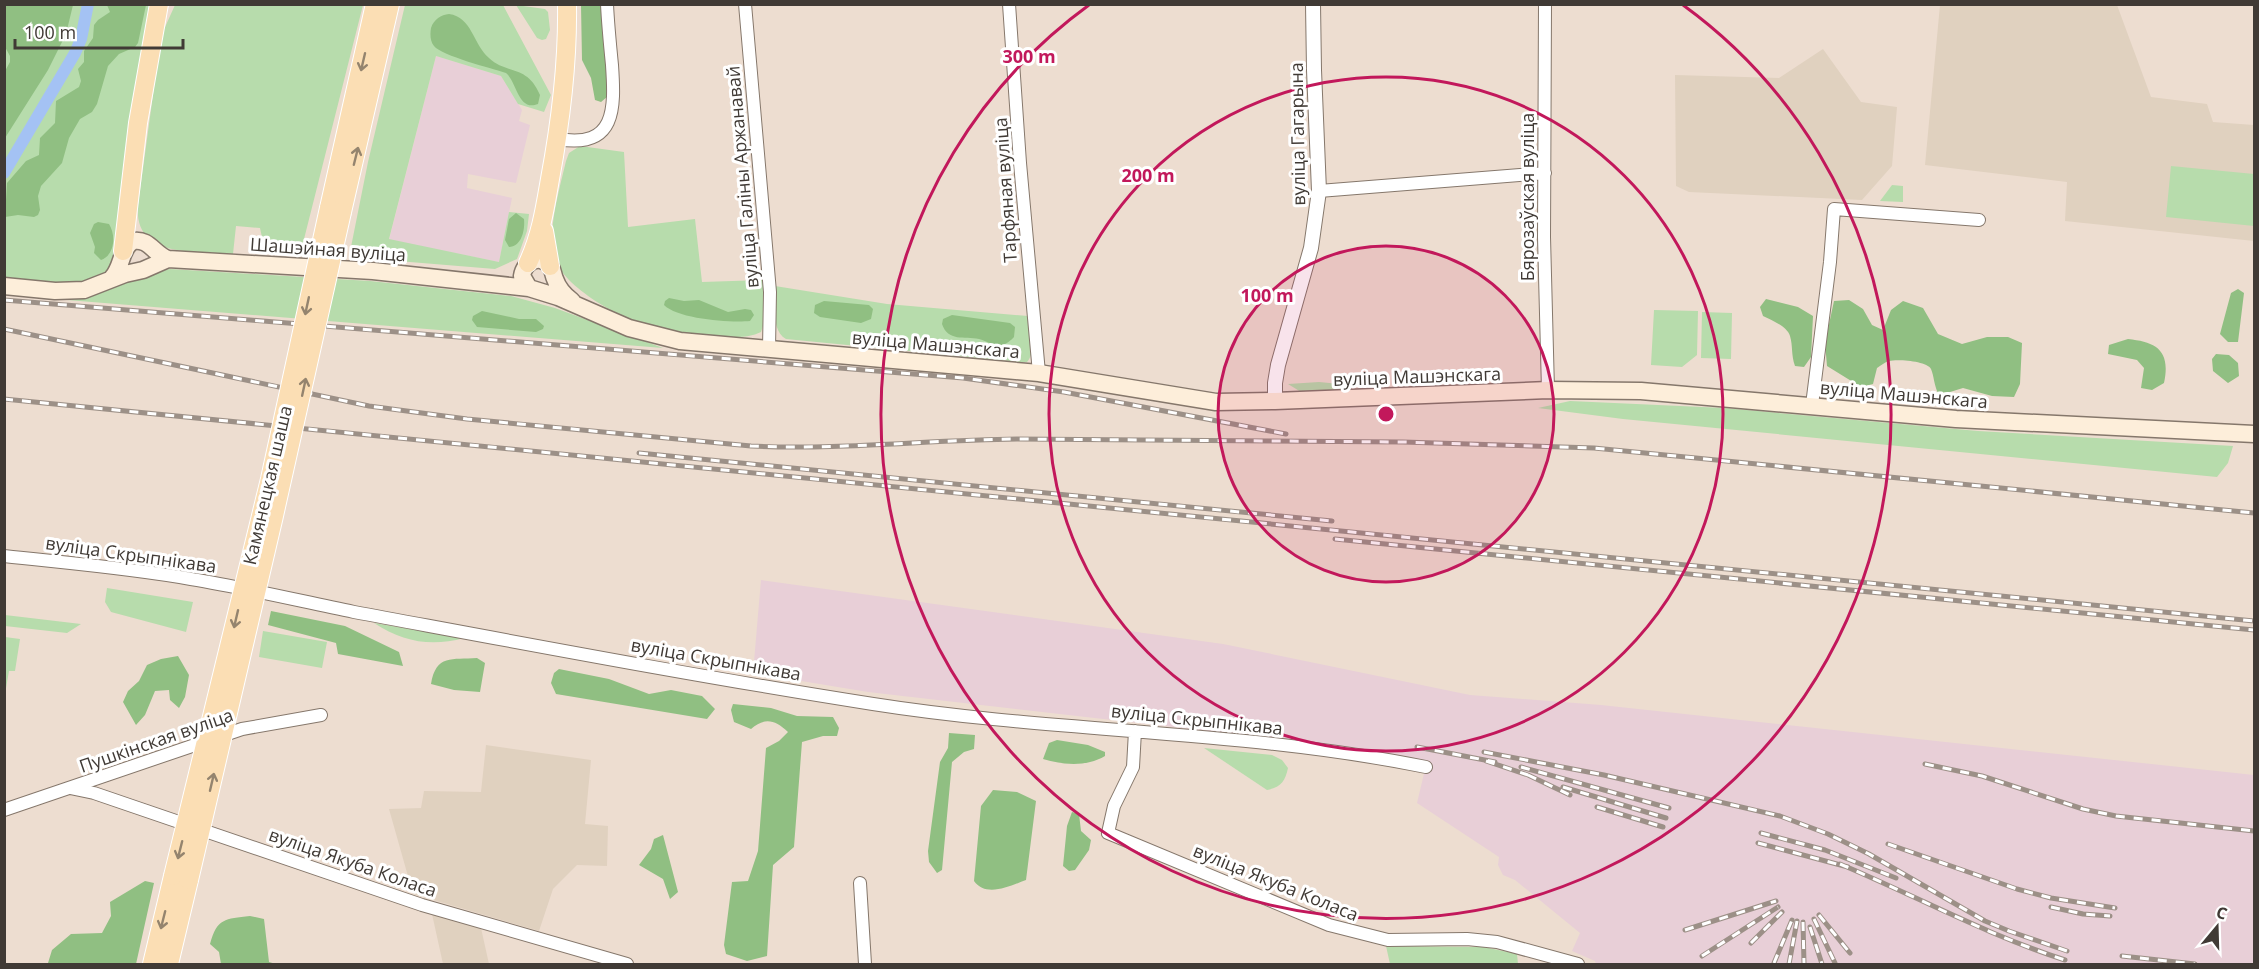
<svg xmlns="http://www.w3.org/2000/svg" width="2259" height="969" font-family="'Open Sans',sans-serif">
	<rect width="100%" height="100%" fill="#edddd0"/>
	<!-- industrial -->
	<path fill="#e8cfd7" d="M436,56L501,76L522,110L519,121L530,125L516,183L468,174L467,188L512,198L499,262L389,240Z
		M761,580L1223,644L1470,695L1601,705L2254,775V964H1596L1595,961L1572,951L1580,933L1515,880L1503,875L1498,865L1499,857L1417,803L1427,761L1357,748L868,692L753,673Z"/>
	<!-- education -->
	<path fill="#e0d1bf" d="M1940,5H2117L2151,97L2207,104L2213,122L2254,125V241L2065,221L2067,182L1925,165Z
		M1823,49L1861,102L1897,107L1892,166L1862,200L1689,192L1676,186L1675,75L1779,78Z
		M486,745L591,760L585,824L608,826L607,866L577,865L553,889L539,931L413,894L389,809L421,808L424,791L481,792Z
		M432,914L481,928L489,964H443Z"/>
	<!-- green -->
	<path fill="#b7dcac" d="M4,5H150L119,245C116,252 114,265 109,271C93,291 28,282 5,280Z
		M175,5H363L302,247L263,242L260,228L236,226L233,254C196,251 133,259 138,205L161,36Z
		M405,5H503L551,95L544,112L518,104L501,76L436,56L389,239L499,262L509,212L529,214L527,231L517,259L495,269L349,257L368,162Z
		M516,5L545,9L548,12L550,30L546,39L542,40L537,38Z
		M580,146L624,152L628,227L695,219L702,282L763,280L765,320L761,332C747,339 731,337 716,336C695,335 672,335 652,329C623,319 563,288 554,257C547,231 560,187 566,161L569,153Z
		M2171,166L2254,174V226L2166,217Z
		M1892,185L1903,186V202L1880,201Z
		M170,269L370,281L511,296L555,308L663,348L5,295L4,293L85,298L130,278Z
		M775,286L887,304L1028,316C1029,329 1037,351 1027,362H1021L786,339C770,330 776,302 775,286Z
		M1654,310L1698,311L1697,355L1682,367L1651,365Z
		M1702,312L1732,313L1731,359L1701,358Z
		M1319,382L1361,386L1332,391L1301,392L1288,384Z
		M1570,401L1724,408L1978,431L2233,446L2228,463L2217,477L1623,419L1538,408Z
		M107,588L193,602L186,632L111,612L105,602Z
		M5,615L81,624L67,633L5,626Z
		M374,623L464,638C431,647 403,642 374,623Z
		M263,631L327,642L322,668L259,657Z
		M5,637L20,639L15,671H9L5,694Z
		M1204,748L1272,755L1282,760L1288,768C1285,782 1281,787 1267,790Z
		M1386,946L1484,947L1517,954L1518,964H1390Z"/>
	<!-- forest -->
	<path fill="#90bf82" d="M5,4L73,5L66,34L48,70L5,138V71L10,62V56L5,47Z
		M107,5H146L138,43L135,47L119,54L108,66L97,104L92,112L80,119L69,138L62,163L41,186L38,196L40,210L38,215L34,217L18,215L5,217L7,183L26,161L39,155L40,138L55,123L56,101L79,87L81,81L78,69L84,62V51L93,38L94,25L98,20L110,12Z
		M581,5H603L609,86L607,97L601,102L595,100L591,78L582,60Z
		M449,14C472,17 473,44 489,58C507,75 527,64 540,95L538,104C518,112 517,82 506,73C491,68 442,56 434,46C430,41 430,34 431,28C434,19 441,15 449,14Z
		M516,213L524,219C525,230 522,246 509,247L505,240L509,219Z
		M98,222L109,224C116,235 115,255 101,260L94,253L95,247L90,233L94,224Z
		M2238,289L2244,293L2238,342H2228L2220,334L2231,293Z
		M669,298L684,301L699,300L728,312L745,309L751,310L754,315L750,321C730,323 678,319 664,305L665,301Z
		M1766,299L1798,307L1813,316L1811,357L1804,367L1795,366C1791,355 1793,346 1790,336C1787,326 1771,320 1763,316L1760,307Z
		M1849,300L1863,309L1872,325L1883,330L1891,310L1903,301L1923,308L1938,334L1962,344L1987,337H2008L2022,343L2020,384L2014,397L1992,396L1963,388L1950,392L1938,393C1934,385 1934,376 1931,369C1927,361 1898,359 1889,361C1885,362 1880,366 1877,368L1873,384L1861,387L1827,366L1825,343L1834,301Z
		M824,301L869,305L873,309L871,319L861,323L820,317L814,313L815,305Z
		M482,311L519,319H536L544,326L543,329L536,332L477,327L472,320L473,316Z
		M952,315L1010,323L1015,327L1014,337C1011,340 1007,344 1002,345C994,347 987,341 979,339C964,336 948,342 942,324L943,319Z
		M2128,339C2156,342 2171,350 2164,383L2152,390L2141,388L2144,368L2137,360L2108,354L2109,345Z
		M2216,354L2229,355L2238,363L2239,376L2228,383L2213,371L2212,359Z
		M271,611L345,626L399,652L403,666L338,654L336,643L268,625Z
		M178,656L189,675L185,697L179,708L170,700L169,690L155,691L145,715L136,725L123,702L128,691L139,681L147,665L161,659Z
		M477,658L485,663L480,692L454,690L431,684C436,654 452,660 477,658Z
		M559,669L609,679L649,694L671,690L702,696L715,709L707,719L556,694L551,683L554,673Z
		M733,704L771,708L797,716L833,717L839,728L837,736H823L802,742L794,847L773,865L767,956L747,961L726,954L724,945L732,882L748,881L758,851L766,748L779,741L788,732C775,720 765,717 751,729L734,722L731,710Z
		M949,733L975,735L974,749L964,752L952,762L942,870L937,873L929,862L928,851L940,762L948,748Z
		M1057,740L1088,745L1105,752V756C1087,767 1063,765 1043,759L1049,743Z
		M993,790L1017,792L1036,801L1026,880C1010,886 986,898 974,881L981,806Z
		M1072,812L1079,814L1081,831L1091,840L1089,850L1075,870L1069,871L1063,866L1067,826Z
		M663,835L678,892L670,899L663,879L639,865L651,849L654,839Z
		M145,881L154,883L136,964L48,963L52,950L71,934L102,933L111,916L110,902Z
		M250,916L264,919L269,962L276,964H221L219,952L210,944C217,918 225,919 250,916Z"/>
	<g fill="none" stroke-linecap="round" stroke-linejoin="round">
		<!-- canal -->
		<path stroke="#a4c2f4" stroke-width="12" d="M4,173L75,53L81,39L88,4"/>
		<defs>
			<path id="minor" d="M745,4L770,292L769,348
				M1009,4L1020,163L1039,373
				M1545,4L1544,237L1548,390
				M558,139C616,149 615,109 612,65C610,45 608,25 607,4
				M1319,191L1545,173
				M1812,405L1830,262L1834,209L1979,220
				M4,556C67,563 129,568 191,579C246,588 300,601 354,612C527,644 700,677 873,704C1057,733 1244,730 1426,767
				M1135,731L1133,767L1114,806L1108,833L1329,925L1388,940L1467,939L1497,942L1578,964
				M70,788L94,793L422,905L627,964
				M4,810L242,729L321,715
				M860,883L865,964"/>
			<path id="tertiary" d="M1275,401V383L1278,365L1311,248L1319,191L1314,70L1313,4"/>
			<path id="secondary" d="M112,278C123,266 120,249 133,241C149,238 154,254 168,259
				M4,286L55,291L84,290L125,274L143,270L168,259L373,271L529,288L558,297L629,328L680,341L1039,373L1216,402L1275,401L1548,390L1641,391L1956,419L2254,434
				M529,288L522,276C524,262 540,253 550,266C553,269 553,275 555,279C558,288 564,295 572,301"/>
			<path id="primary" d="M329,208L375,4
				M342,212L390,4
				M544,231L550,266
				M123,251L138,123L159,4
				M528,263C541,235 545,208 550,179C561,120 568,65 567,4
				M152,964L173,876
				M169,964L189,880"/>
		</defs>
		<!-- minor casing -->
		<use href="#minor" stroke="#85776b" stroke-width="14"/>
		<!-- tertiary casing -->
		<use href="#tertiary" stroke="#85776b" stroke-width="16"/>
		<!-- secondary casing -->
		<use href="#secondary" stroke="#85776b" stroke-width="19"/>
		<!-- primary casing -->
		<use href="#primary" stroke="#fff" stroke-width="20"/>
		<!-- minor -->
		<use href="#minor" stroke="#fff" stroke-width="12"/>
		<!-- tertiary -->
		<use href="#tertiary" stroke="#fff" stroke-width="14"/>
		<!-- secondary -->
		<use href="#secondary" stroke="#fdeeda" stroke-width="16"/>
		<!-- primary -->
		<use href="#primary" stroke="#fbdeb4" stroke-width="18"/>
		<defs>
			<path id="rail" d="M4,300L963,378L1064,392L1286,434
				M4,329L369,406L467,419L751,446C839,450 928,440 1017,439L1403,442L1594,448L2254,513
				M4,399L2254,621
				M639,453L1332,521
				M1335,539L2254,630
				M1417,747L1495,762
				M1484,752L1604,775L1780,816L1828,834L1869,854L1985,921L2009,931L2067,951
				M1486,761L1528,775
				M1925,764L1982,776L2083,809L2116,816L2254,831
				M1521,767L1669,808
				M1528,775L1570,795
				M1563,787L1666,818
				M1597,807L1663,827
				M1761,833L1825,850L1896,878
				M1758,843L1848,867
				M1888,844L2017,889L2051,898L2115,908
				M1840,864C1916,896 1987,935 2065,960
				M2051,907L2083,914L2110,916
				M1819,915L1850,953
				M1814,919L1835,963
				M1803,922L1804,964
				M1810,927L1822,964
				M1685,930L1776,901
				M1751,943L1782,912
				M1702,956L1778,907
				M2122,956L2195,964
				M1774,963L1792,920
				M1789,964L1797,921"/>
		</defs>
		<!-- rail casing -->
		<use href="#rail" stroke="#9c9087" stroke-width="5"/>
		<!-- rail -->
		<use href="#rail" stroke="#fff" stroke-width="3" stroke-dasharray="9" stroke-linecap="butt"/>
		<defs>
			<path id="primary-bridge" d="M173,876L270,479L329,208
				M189,880C242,658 293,435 342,212"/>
		</defs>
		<!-- primary-bridge casing -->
		<use href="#primary-bridge" stroke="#fff" stroke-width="20" stroke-linecap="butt"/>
		<!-- primary-bridge -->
		<use href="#primary-bridge" stroke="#fbdeb4" stroke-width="18"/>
	</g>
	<!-- one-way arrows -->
	<defs><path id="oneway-shaft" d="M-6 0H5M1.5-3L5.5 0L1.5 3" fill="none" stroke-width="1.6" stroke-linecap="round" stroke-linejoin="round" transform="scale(1.5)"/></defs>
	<g stroke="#94846e">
		<use href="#oneway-shaft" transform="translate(363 62) rotate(103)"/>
		<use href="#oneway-shaft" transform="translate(356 156) rotate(-76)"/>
		<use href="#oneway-shaft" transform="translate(307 306) rotate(102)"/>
		<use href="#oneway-shaft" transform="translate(304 387) rotate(-78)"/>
		<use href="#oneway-shaft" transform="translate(236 619) rotate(103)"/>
		<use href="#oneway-shaft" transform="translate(212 782) rotate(-77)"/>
		<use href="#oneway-shaft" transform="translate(180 850) rotate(104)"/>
		<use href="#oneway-shaft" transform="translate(163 920) rotate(104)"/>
	</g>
	<!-- distance rings -->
	<circle cx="1386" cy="414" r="168" fill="#c2185b" fill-opacity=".12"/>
	<g fill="none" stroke="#c2185b" stroke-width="3">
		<circle cx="1386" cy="414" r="168"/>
		<circle cx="1386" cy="414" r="337"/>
		<path d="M1683 5A505 505 0 1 1 1089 5"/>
	</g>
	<g text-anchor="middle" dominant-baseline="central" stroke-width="6" stroke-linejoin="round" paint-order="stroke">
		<!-- street labels -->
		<g font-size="18" fill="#403a35" stroke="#fff">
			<text transform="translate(1297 134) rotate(-91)">вуліца Гагарына</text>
			<text transform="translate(742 177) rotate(-95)">вуліца Галіны Аржанавай</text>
			<text transform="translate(1005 190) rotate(-94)">Тарфяная вуліца</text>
			<text transform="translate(1527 197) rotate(-90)">Бярозаўская вуліца</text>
			<text transform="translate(328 249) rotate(4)">Шашэйная вуліца</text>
			<text transform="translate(936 344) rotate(5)">вуліца Машэнскага</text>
			<text transform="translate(1417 376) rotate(-2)">вуліца Машэнскага</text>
			<text transform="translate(1904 394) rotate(5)">вуліца Машэнскага</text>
			<text transform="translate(267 485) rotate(-77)">Камянецкая шаша</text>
			<text transform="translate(131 554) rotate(8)">вуліца Скрыпнікава</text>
			<text transform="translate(716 659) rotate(10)">вуліца Скрыпнікава</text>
			<text transform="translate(1197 719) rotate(6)">вуліца Скрыпнікава</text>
			<text transform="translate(156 740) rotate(-19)">Пушкінская вуліца</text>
			<text transform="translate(353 862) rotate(19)">вуліца Якуба Коласа</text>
			<text transform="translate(1276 882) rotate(22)">вуліца Якуба Коласа</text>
		</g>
	</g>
	<circle cx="1386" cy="414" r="9" fill="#c2185b" stroke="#fff" stroke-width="3"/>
	<g font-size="18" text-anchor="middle" font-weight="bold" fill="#c2185b" stroke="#fff" stroke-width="6" stroke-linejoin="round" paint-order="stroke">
		<text x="1029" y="63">300 m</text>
		<text x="1148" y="182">200 m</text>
		<text x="1267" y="302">100 m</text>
	</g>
	<!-- border -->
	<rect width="2259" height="969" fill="none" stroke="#403a35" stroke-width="12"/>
	<!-- north arrow -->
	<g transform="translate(2217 927) rotate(19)" stroke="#ffffff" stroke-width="4.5" paint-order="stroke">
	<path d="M0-4.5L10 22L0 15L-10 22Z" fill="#403a35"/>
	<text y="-9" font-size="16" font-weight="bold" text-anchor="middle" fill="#403a35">С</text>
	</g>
	<!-- scale -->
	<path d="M15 39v9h168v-9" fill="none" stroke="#403a35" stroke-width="3"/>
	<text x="24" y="39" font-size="18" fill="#403a35" stroke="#ffffff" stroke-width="4.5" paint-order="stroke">100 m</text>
</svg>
